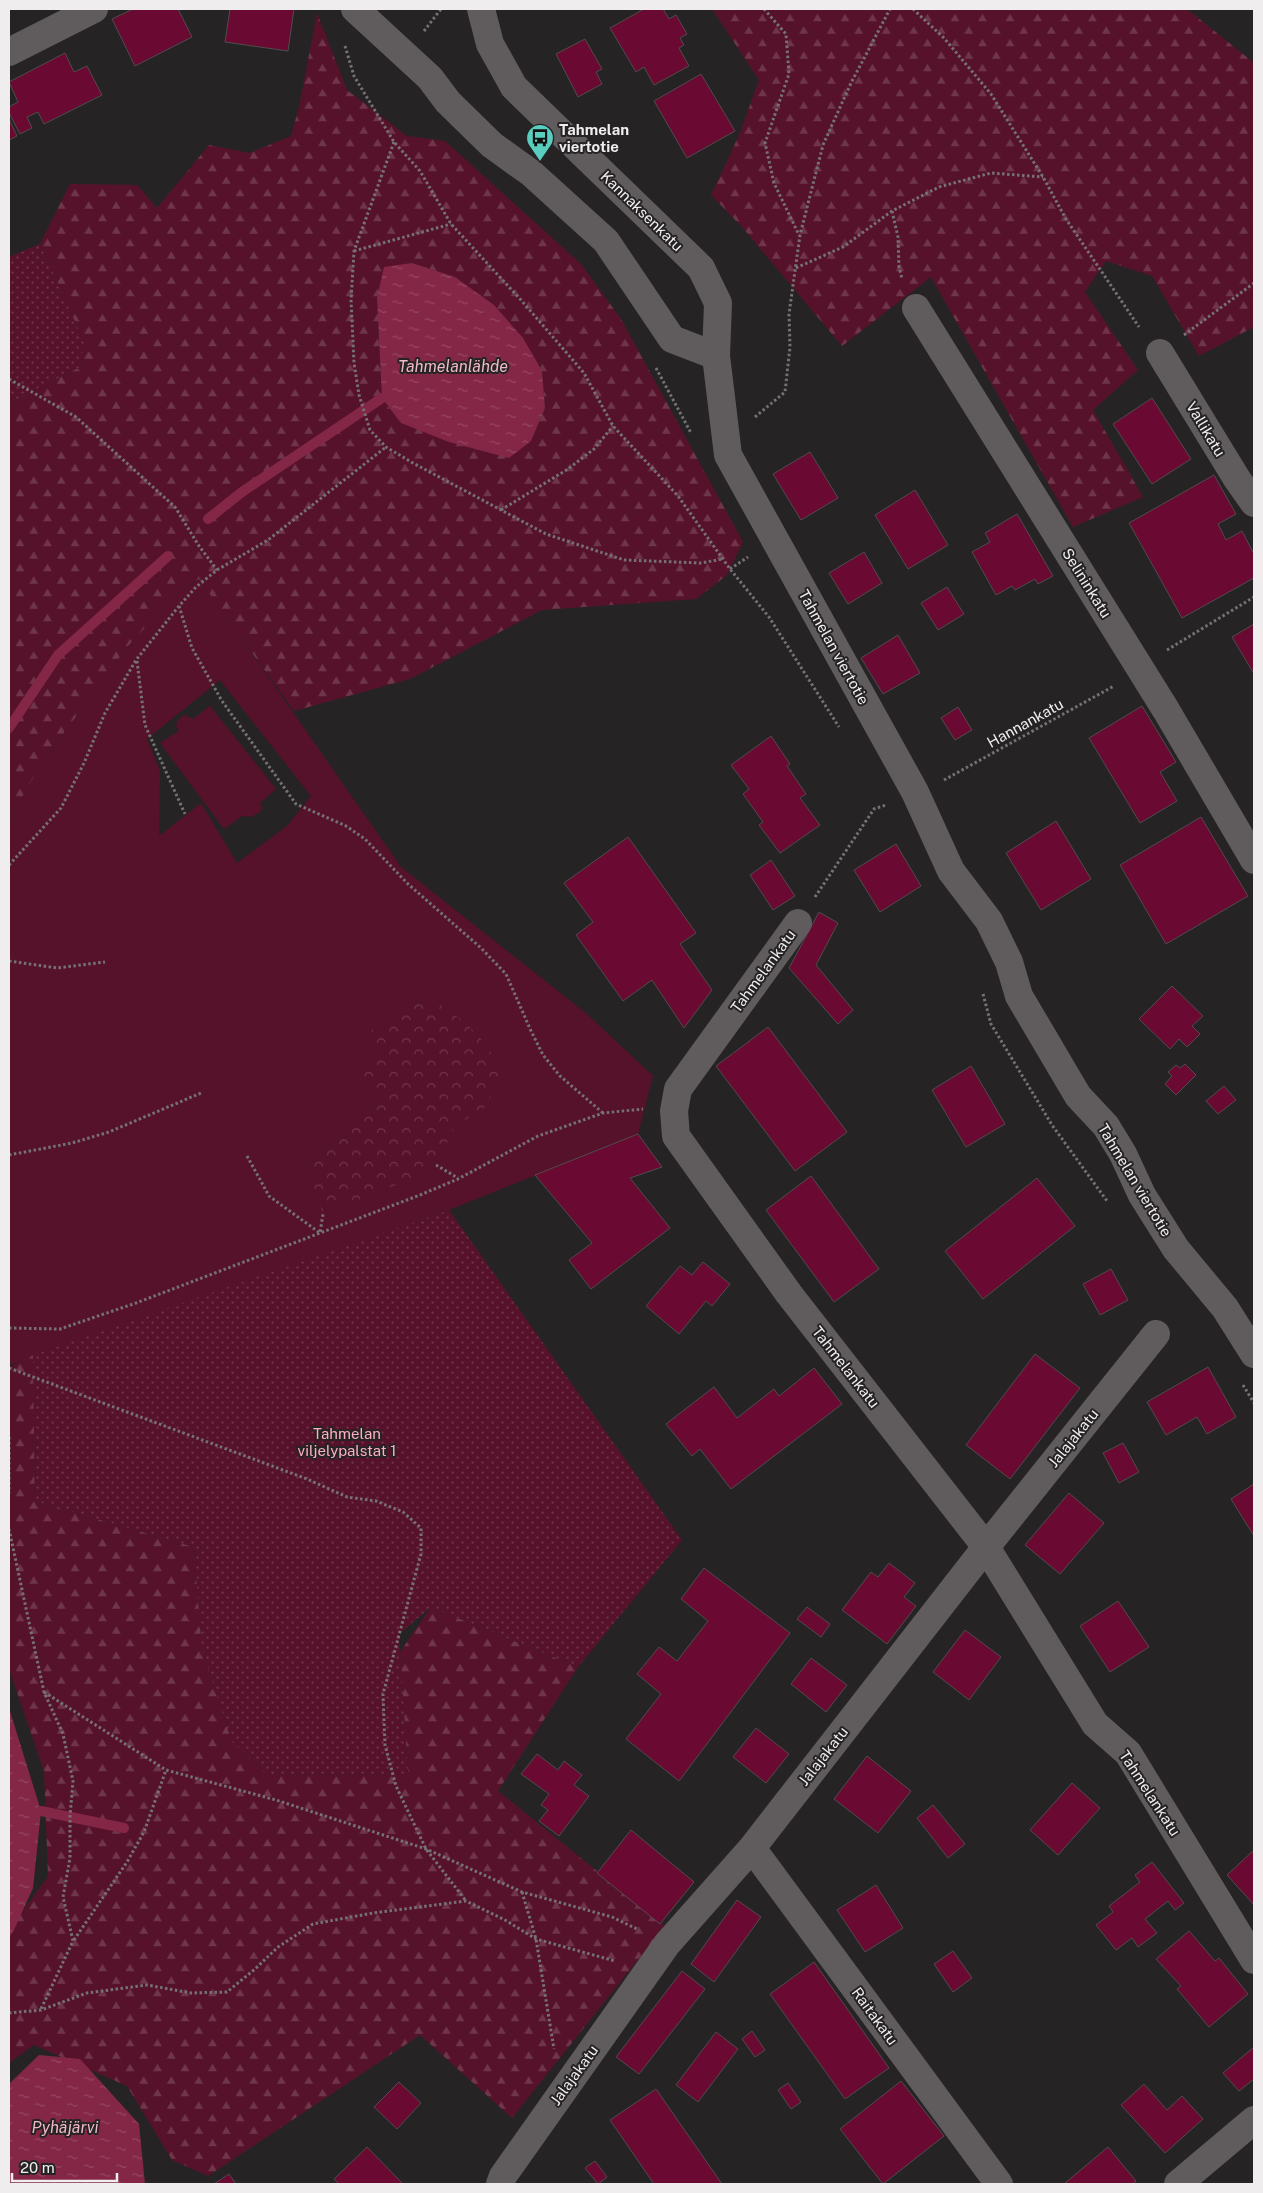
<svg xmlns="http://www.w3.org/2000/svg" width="1263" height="2193" font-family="'Public Sans',sans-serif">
	<defs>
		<pattern id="forest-firs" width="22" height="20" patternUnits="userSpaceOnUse" patternTransform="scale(1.25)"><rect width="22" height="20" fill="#57122b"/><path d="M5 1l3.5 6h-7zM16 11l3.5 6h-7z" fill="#6f354a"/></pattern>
		<pattern id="park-crowns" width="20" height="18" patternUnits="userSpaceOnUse" patternTransform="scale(1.25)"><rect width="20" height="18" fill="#57122b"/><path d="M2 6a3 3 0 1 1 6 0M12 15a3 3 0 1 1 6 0" fill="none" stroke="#6f354a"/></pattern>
		<pattern id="garden-dots" width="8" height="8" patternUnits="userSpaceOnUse" patternTransform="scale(1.25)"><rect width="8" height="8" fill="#57122b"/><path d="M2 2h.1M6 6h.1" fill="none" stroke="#6f354a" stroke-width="1.8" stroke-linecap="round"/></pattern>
		<pattern id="water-ripples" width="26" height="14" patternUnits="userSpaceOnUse" patternTransform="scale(1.25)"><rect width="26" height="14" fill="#842747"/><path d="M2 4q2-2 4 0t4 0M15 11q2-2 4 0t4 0" fill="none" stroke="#964762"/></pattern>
	</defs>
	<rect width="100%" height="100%" fill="#262324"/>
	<!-- grass -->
	<path fill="#57122b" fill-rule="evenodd" d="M200,579L401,867L587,1014L653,1076L638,1134L449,1210L9,1365V820L43,761L128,646L176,594ZM220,680L311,796L287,826L237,863L201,803L159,836L160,771L147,739ZM429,997L487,1106L455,1125L308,1169L378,1102L373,1091L376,1054L368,1033L401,1012Z
		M210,706L276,789L260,803L262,807L260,812L251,817L242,816L224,829L160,743L179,731L176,726L178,720L184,715L193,719Z"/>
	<!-- forest -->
	<path fill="url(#forest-firs)" fill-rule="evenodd" d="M712,9H1187L1254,63V327L1199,356L1152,276L1106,261L1085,292L1138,370L1093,410L1143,497L1073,527L931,277L842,346L742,227L711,195L740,133L759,80Z
		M317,13L347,90L407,136L445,141L581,264L621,319L743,542L727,575L696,599L542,610L410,679L294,711L199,579L176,594L128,646L43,761L9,820V403L80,367L84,342L40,244L70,184L137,185L157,208L209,145L250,153L291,136L299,107ZM412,263L455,277L494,305L542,371L545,408L531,441L401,423L382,398L377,298Z
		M33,1355L35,1501L194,1547L202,1649L232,1742L269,1775L408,1774L400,1652L431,1607L578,1667L498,1791L665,1926L512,2118L420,2035L208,2176L172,2160L127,2086L34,2045L9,2063V1929L48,1877L44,1771L9,1669V1367Z"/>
	<!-- park -->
	<path fill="url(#park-crowns)" d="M429,997C460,1018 486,1035 500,1071L487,1106L455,1126L434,1170L323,1214L308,1169L378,1102L373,1091L349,1075L376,1054L367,1033L401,1012Z"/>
	<!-- garden -->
	<path fill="url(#garden-dots)" d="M40,244L84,342L80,367L9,403V257Z
		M449,1210L682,1540L578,1667L431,1607L399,1634L408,1774L269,1775L232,1742L202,1649L194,1547L35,1501L33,1355Z"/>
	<!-- water -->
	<path fill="url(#water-ripples)" d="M412,263L455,277L494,305L523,338L542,371L545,408L531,441L509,458L449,442L401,423L382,398L377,298L384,267Z
		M9,1708L41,1811L33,1888L13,1932L9,1937Z
		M39,2055L80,2059L139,2124L145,2184H9V2084Z"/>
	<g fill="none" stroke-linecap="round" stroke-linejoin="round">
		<!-- stream -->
		<path stroke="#842747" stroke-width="10" d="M208,519L242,492L382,398
			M9,728L58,655L168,556
			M41,1811L124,1828"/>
	</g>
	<!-- building -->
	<path fill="#6a0a32" stroke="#4f4c4d" d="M133,9H178L192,37L135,66L112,19Z
		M230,9H294L288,51L225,42Z
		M644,9H663L669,19L676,15L687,34L680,38L684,45L679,48L689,66L654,85L644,67L636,72L610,28Z
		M585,39L602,69L596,72L602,84L578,97L556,54Z
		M65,53L74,72L87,66L102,95L44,124L38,112L27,117L32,128L20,134L9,113V107L18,102L9,82Z
		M701,74L735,131L687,158L654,101Z
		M9,119L17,136L9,140Z
		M1152,398L1191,459L1152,484L1113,424Z
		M810,452L838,498L801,520L773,474Z
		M1214,475L1236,514L1218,524L1226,540L1242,531L1254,554V578L1182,618L1129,523Z
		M915,490L948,545L908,569L875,515Z
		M1017,514L1053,576L1038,584L1035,579L1015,590L1012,586L996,595L972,552L990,542L985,533Z
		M864,552L882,583L848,604L829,573Z
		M947,587L964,614L938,630L921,603Z
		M1254,624V674L1232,637Z
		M898,635L920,673L883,694L861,658Z
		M1142,706L1176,762L1160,772L1177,801L1140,823L1089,738Z
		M958,707L972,730L955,740L941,718Z
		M771,736L790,764L787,766L806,794L800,798L820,825L780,853L759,825L763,822L743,794L749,789L731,765Z
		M1201,817L1248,896L1166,944L1120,865Z
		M1056,821L1091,879L1041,910L1006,853Z
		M628,837L696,933L680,944L712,990L684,1028L652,980L623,1001L576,935L593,922L564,883Z
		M896,844L921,886L880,912L854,870Z
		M771,860L795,896L773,910L750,875Z
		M819,912L838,923L816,965L853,1010L838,1024L789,968Z
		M1172,986L1203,1016L1192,1026L1200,1034L1187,1047L1179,1039L1170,1049L1139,1019Z
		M768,1027L847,1132L795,1171L716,1066Z
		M1185,1064L1196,1075L1176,1095L1165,1084L1172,1076L1168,1072L1176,1065L1180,1068Z
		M971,1066L1005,1124L966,1147L932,1090Z
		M1224,1086L1236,1100L1218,1114L1206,1101Z
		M638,1134L662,1167L630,1178L670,1228L591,1289L569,1260L592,1243L535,1175Z
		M811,1176L879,1269L834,1302L766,1210Z
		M1037,1178L1075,1226L983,1299L945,1251Z
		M703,1262L730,1284L712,1306L706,1301L679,1334L646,1306L680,1266L692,1275Z
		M1111,1269L1128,1300L1100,1315L1083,1284Z
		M1035,1354L1080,1388L1010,1479L966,1445Z
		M1208,1367L1236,1417L1207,1434L1197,1417L1166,1435L1147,1402Z
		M814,1368L842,1404L731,1489L700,1449L692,1456L666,1424L714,1387L737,1418L774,1389L779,1396Z
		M1123,1443L1139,1472L1119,1483L1103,1453Z
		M1254,1484V1536L1231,1499Z
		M1069,1493L1104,1523L1060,1574L1025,1545Z
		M889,1563L915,1583L904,1597L916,1606L887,1644L842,1610L871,1572L878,1577Z
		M704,1568L790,1633L679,1781L626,1739L661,1694L637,1674L659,1647L677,1661L708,1621L681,1599Z
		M1118,1601L1149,1647L1110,1672L1080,1626Z
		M807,1607L830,1624L821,1637L797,1619Z
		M965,1630L1001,1657L969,1700L933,1672Z
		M811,1658L847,1685L826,1712L791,1684Z
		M756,1728L789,1754L766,1783L733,1757Z
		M537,1754L558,1770L564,1761L582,1775L574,1785L589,1796L559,1836L539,1821L548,1810L541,1805L549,1794L521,1774Z
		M867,1756L911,1791L878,1833L834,1799Z
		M1072,1783L1100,1808L1058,1855L1030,1830Z
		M933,1805L965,1844L948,1858L917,1818Z
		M631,1830L694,1882L660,1924L597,1873Z
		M1254,1850V1905L1227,1875Z
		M1152,1862L1184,1903L1175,1910L1168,1901L1145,1919L1157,1933L1138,1947L1132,1938L1116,1950L1096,1925L1113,1912L1109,1906L1140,1882L1135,1875Z
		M876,1885L903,1928L865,1952L837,1910Z
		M737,1900L761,1917L714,1982L691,1964Z
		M1189,1931L1215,1961L1219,1958L1248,1994L1209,2027L1177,1989L1181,1986L1156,1959Z
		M953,1951L972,1978L953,1992L934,1964Z
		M814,1962L889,2068L845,2099L770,1994Z
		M682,1971L705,1989L639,2074L616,2057Z
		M752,2031L765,2050L755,2057L742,2039Z
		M716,2032L738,2049L698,2102L676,2085Z
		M1254,2047V2079L1239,2091L1223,2073Z
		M901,2081L944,2136L883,2184L840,2129Z
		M399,2082L421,2103L397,2129L374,2107Z
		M788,2083L801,2102L791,2109L778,2090Z
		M1144,2084L1167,2110L1182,2096L1203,2119L1165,2153L1121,2105Z
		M656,2089L722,2184H654L610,2120Z
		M367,2147L403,2184H339L334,2179Z
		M1108,2147L1136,2181L1132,2184H1064Z
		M595,2161L607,2177L598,2184L585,2168Z
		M229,2174L236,2184H214Z"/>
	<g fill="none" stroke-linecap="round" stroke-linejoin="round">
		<!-- path -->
		<path stroke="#757273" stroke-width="3" stroke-dasharray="2.5 2.5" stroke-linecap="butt" d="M764,9L786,34L789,74L765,143L774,183L799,235
			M913,9L944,38L991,94L1043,177L1066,219L1139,327
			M424,31L441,9
			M345,46L354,76L394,142L420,171L451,224L521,300L584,373L613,426L678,496L730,569L769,617L839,727
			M394,142L354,251L351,300L354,363L359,395L370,430L386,447L413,463L546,534L624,560L701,563L723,559
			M892,211L898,237L899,267L902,279
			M354,251L451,224
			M796,268L843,247L892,211L939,187L991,173L1043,177
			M1184,335L1254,283
			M656,368L691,433
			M9,379L76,417L175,507L199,546L217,570
			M755,417L785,392L790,347L789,314L800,235L823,145L851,83L890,9
			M501,510L568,469L594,449L613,426
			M730,569L748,557
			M179,606L192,648L222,701L296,804L346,826L365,839L408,884L481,948L506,974L531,1031L543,1055L560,1076L603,1113
			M1167,650L1254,597
			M137,661L145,725L185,814
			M944,780L1114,686
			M9,865L61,808L84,763L105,713L136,660L179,606L196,587L217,570L268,540L386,447
			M815,897L874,809L886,805
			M9,961L57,968L105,962
			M983,994L991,1024L1052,1125L1107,1201
			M9,1155L72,1143L109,1132L201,1093
			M247,1156L269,1196L320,1233L323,1214
			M436,1165L458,1178
			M9,1328L60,1329L136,1303L420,1195L458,1179L538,1136L603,1113L643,1109
			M9,1368L307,1479L347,1497L376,1501L403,1512L421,1528V1554L383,1694L385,1745L396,1786L426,1849L466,1901
			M1243,1385L1254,1403
			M9,1437V1493
			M9,1529L44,1692L63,1734L73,1781L70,1816V1858L63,1897L73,1941L41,2009
			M44,1692L166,1770L276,1800L426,1849L522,1892L612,1917L637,1929
			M522,1892L536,1939L554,2049
			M74,1940L127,1862L144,1832L166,1770
			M9,2013L41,2010L87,1993L147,1985L191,1993L227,1992L255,1969L278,1947L313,1924L373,1913L466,1901L505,1920L536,1939L615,1961"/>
		<!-- minor -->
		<path stroke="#605c5d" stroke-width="28" d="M355,9L430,78L448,102L492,145L531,173L606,241L672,339L716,356L718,303L701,268L514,87L490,44L481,9
			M9,52L94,9
			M916,308L1166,710L1254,860
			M1160,353L1237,479L1254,503
			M798,923L678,1089L674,1111L676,1136L789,1294L986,1547L1095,1724L1128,1753L1254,1960
			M752,1848L999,2184
			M500,2184L503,2176L667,1944L752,1848L986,1547L1156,1334
			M1178,2184L1254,2120"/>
		<!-- tertiary -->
		<path stroke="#605c5d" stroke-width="28" d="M716,356L728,455L915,792L951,871L989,921L1009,962L1019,996L1078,1096L1106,1126L1123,1154L1142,1195L1176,1249L1225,1308L1254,1354"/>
	</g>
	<!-- icons -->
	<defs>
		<symbol id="bus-pin" viewBox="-11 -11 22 30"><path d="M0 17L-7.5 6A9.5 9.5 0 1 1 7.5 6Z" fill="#59cebe" stroke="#262324"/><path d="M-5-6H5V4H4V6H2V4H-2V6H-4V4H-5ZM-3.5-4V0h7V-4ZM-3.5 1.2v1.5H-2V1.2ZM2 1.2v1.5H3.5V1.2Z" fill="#111"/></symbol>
	</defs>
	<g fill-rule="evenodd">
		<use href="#bus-pin" x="524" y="122" width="32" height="43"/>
	</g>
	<g text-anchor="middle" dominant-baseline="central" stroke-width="4" stroke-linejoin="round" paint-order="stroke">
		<!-- poi labels -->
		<g font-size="15" font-weight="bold" fill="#efeded" stroke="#262324" text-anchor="start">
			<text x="559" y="129">Tahmelan<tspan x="559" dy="17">viertotie</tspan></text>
		</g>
		<!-- street labels -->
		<g font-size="15" fill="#efeded" stroke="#262324">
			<text transform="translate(642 211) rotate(44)">Kannaksenkatu</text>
			<text transform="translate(1206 429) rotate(59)">Vallikatu</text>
			<text transform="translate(1087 583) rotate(58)">Selininkatu</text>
			<text transform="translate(834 647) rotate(61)">Tahmelan viertotie</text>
			<text transform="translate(1025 723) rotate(-29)">Hannankatu</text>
			<text transform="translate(763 971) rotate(-54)">Tahmelankatu</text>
			<text transform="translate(1135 1180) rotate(59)">Tahmelan viertotie</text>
			<text transform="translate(846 1367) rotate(52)">Tahmelankatu</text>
			<text transform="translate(1073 1438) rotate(-51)">Jalajakatu</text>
			<text transform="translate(823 1756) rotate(-52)">Jalajakatu</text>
			<text transform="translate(1150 1793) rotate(57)">Tahmelankatu</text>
			<text transform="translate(875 2016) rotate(54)">Raitakatu</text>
			<text transform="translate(574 2075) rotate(-54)">Jalajakatu</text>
		</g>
		<!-- park labels -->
		<g font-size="15" fill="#fcadc1" stroke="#262324">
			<text x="347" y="1433">Tahmelan<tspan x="347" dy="17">viljelypalstat 1</tspan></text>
		</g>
		<!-- water labels -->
		<g font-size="16" font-style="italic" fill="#f0bac7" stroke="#262324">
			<text x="453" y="366">Tahmelanlähde</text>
			<text x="65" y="2127">Pyhäjärvi</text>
		</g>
	</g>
	<!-- border -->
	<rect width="1263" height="2193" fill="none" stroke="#efeded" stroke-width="20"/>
	<!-- scale -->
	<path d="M12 2173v8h105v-8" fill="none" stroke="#efeded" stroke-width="2.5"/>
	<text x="20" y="2173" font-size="15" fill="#efeded" stroke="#262324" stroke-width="4" paint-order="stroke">20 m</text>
</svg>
